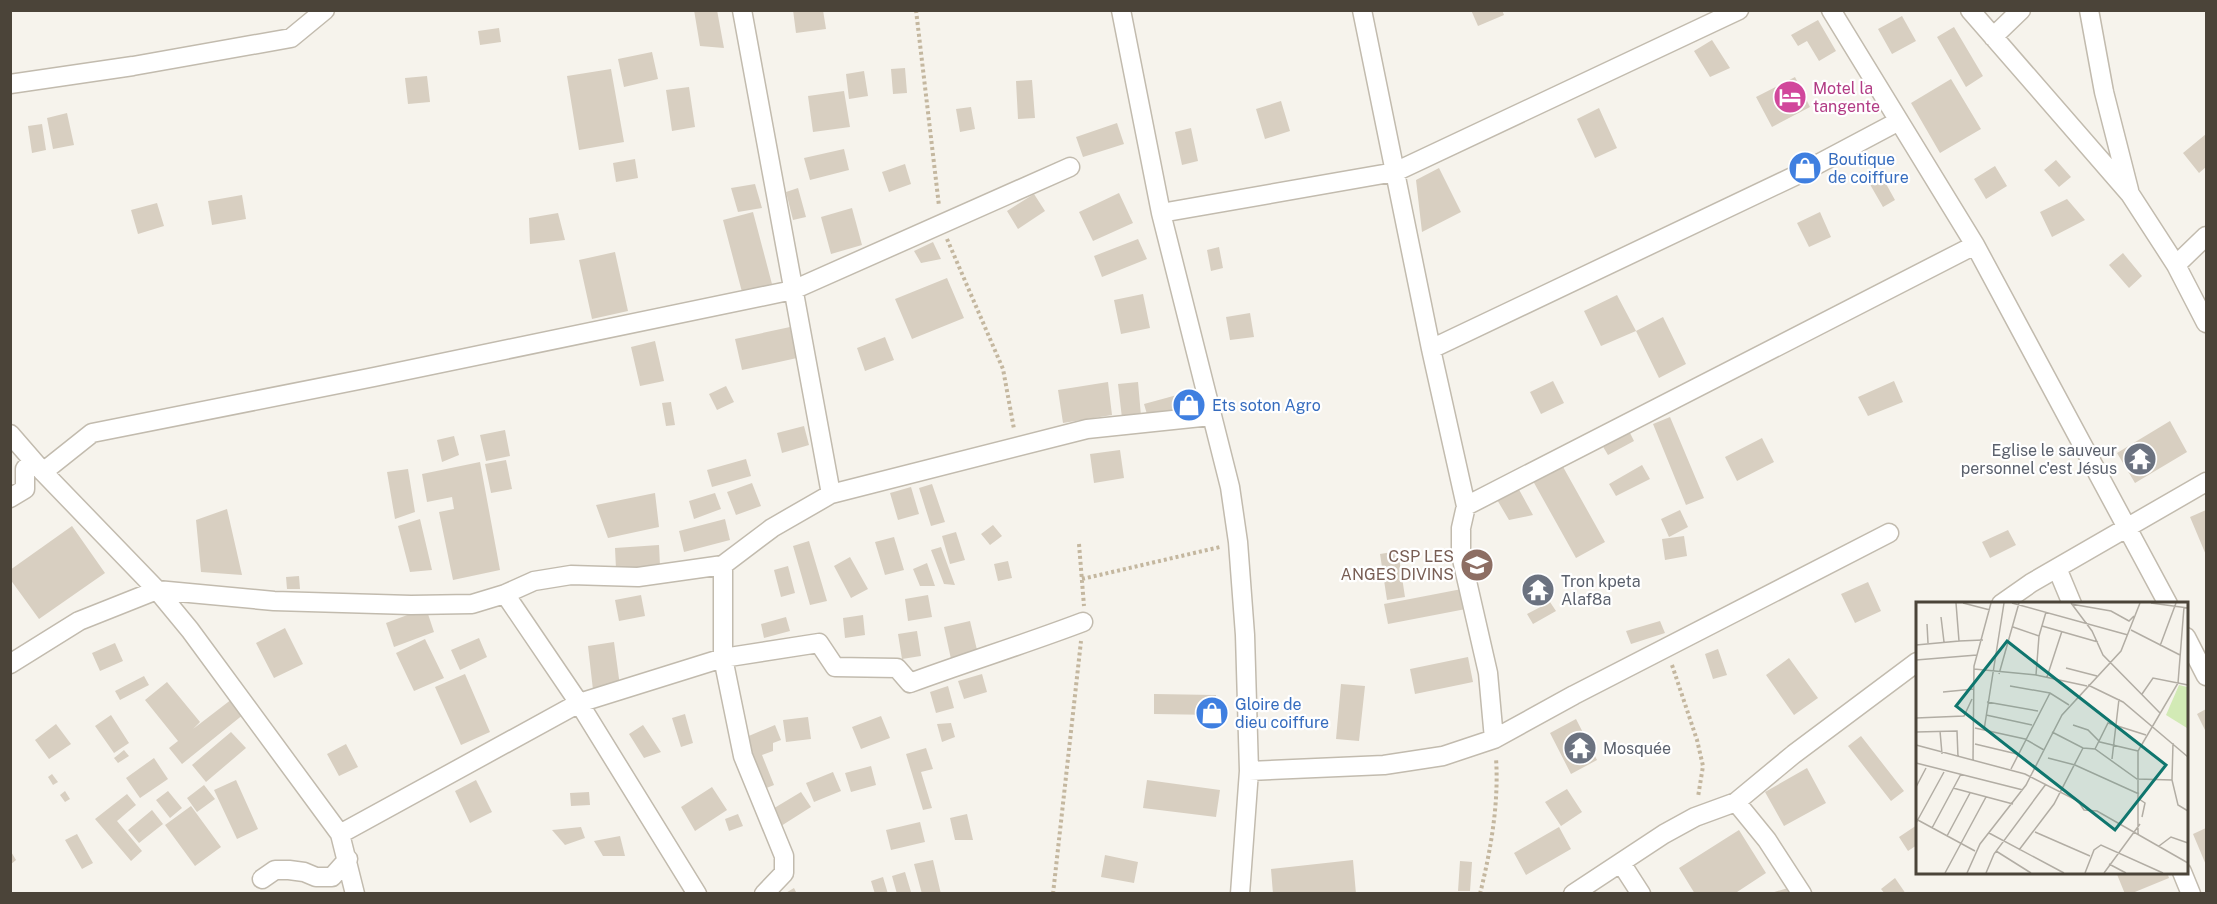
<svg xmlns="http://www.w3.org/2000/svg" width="2217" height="904" font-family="'Public Sans',sans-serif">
	<rect width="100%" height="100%" fill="#f6f3ec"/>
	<!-- building -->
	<path fill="#d8cfc1" d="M694,10H717L724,48L700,46Z
		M793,10H823L826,29L796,33Z
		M1471,10H1502L1504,15L1478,26Z
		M1902,16L1916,41L1892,54L1878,29Z
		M1818,20L1836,51L1819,61L1807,41L1798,46L1791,35Z
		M1954,27L1983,76L1966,87L1937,37Z
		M499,28L501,42L480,45L478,31Z
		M1712,40L1730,68L1710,77L1694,51Z
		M652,52L658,79L624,87L618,59Z
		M905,68L907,93L893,94L891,69Z
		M611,69L624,142L579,150L567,76Z
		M864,71L868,96L849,99L846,74Z
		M427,76L430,102L408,104L405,78Z
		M1795,77L1810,107L1772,127L1756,97Z
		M1951,79L1981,129L1940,153L1911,103Z
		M1032,80L1035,118L1018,119L1016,81Z
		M689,87L695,127L672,131L666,90Z
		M844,91L850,127L813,132L808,96Z
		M1281,101L1290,131L1265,139L1256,109Z
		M971,107L975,129L960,132L956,109Z
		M1599,108L1617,148L1595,158L1577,119Z
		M67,113L74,145L53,149L47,118Z
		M1117,123L1124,144L1083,157L1076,137Z
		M42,124L46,150L32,153L28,126Z
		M1191,128L1198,161L1182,165L1175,132Z
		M2206,134V167L2199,173L2183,153Z
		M844,149L849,170L810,180L804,158Z
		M635,159L638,178L616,182L613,163Z
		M2056,160L2071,177L2059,187L2044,170Z
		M905,164L911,184L889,192L882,172Z
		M1995,166L2007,186L1986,199L1974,179Z
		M1439,168L1461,212L1422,232L1416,180Z
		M1880,173L1895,200L1883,207L1868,181Z
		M755,184L762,208L738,212L731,188Z
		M798,188L806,217L793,220L786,192Z
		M1119,193L1133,223L1093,241L1079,212Z
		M1034,194L1045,211L1018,229L1007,211Z
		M242,195L246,219L212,225L208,201Z
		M2067,199L2085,220L2052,237L2040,212Z
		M157,203L164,226L138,234L131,210Z
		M852,208L862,245L831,254L821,217Z
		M753,212L772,284L742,292L723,220Z
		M1820,212L1831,237L1809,247L1797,223Z
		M558,213L565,240L530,244L529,218Z
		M1138,239L1147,259L1102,277L1094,256Z
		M933,242L941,259L921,263L914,251Z
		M1219,247L1223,268L1211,271L1207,250Z
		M615,252L628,311L592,319L579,260Z
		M2123,253L2142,276L2129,288L2109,265Z
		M947,278L964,318L912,339L895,299Z
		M1143,294L1150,328L1121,334L1114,300Z
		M1617,295L1636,331L1601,346L1584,311Z
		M1250,313L1254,337L1230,340L1226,317Z
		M1663,317L1686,364L1659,378L1636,331Z
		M790,327L797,358L742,370L735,339Z
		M885,337L894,360L865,371L857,348Z
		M655,341L664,381L640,386L631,347Z
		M1553,381L1564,403L1541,414L1530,392Z
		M1894,381L1903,402L1868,416L1858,397Z
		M1108,382L1112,415L1063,423L1058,390Z
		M1138,382L1141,416L1122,418L1118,384Z
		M726,386L734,402L717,410L709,394Z
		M1188,392L1192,409L1149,421L1144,404Z
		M671,402L675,425L666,426L662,403Z
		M1670,417L1704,498L1686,505L1653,424Z
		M2170,421L2187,452L2135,483L2117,453Z
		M1626,425L1634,441L1608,455L1599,440Z
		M804,426L809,445L782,453L777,433Z
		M505,430L510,456L486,461L480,435Z
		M454,436L459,455L442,462L437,440Z
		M1762,438L1774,462L1737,481L1725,457Z
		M1120,450L1124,478L1094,483L1090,454Z
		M746,459L751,476L712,487L707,470Z
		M506,460L512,489L491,493L485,464Z
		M480,462L500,570L453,580L439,512L454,509L452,497L427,502L422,474Z
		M1562,465L1605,542L1576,558L1533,481Z
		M1642,465L1650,479L1616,496L1609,484Z
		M408,469L415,512L395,519L387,472Z
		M752,483L761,506L736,515L727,492Z
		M932,484L945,522L931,526L919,488Z
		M1517,486L1533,515L1509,520L1496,498Z
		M911,487L919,514L898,520L890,493Z
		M655,493L659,527L608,538L596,505Z
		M715,493L721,509L694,519L689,501Z
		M227,509L242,575L201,572L196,520Z
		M1680,510L1688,527L1669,537L1661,519Z
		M2206,510V555L2190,517Z
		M420,519L432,570L410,572L398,526Z
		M725,519L730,540L684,552L679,531Z
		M993,525L1002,536L990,545L981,534Z
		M72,526L105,573L39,619L10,579V570Z
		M2008,530L2016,545L1990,558L1982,542Z
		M956,532L965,560L950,564L942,536Z
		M1684,536L1687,556L1665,560L1662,539Z
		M894,537L904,570L885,575L875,542Z
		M809,541L827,601L810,605L793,546Z
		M659,545L660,566L616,569L615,548Z
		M941,547L955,585L944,584L931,550Z
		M1398,551L1405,597L1387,600L1380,554Z
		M850,557L868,589L851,598L834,566Z
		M1008,561L1012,578L998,581L994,564Z
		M927,563L935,586H920L913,569Z
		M788,566L795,593L781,597L774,570Z
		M299,576L300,589H287L286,577Z
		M1868,582L1881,611L1855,623L1841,594Z
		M1467,588L1471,608L1388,624L1384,604Z
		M641,595L645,616L619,621L615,600Z
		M928,595L932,617L908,621L905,599Z
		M1550,602L1556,611L1533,624L1527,614Z
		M426,608L434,632L394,647L386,623Z
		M863,615L865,635L845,638L843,618Z
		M786,617L790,631L764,638L761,624Z
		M970,621L978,654L951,659L944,627Z
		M1660,621L1665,633L1631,644L1626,631Z
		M285,628L303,664L274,678L256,643Z
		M917,631L921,656L902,659L898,634Z
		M479,638L487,657L460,670L451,650Z
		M425,639L444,678L414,691L396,653Z
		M614,642L620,686L593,690L588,646Z
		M115,643L123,661L100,671L92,653Z
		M1718,649L1727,675L1713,679L1705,654Z
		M1468,657L1473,682L1415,694L1410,669Z
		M1789,658L1818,698L1794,715L1766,675Z
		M465,674L490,732L461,745L435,687Z
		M982,674L987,692L964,699L958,681Z
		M144,676L149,685L120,700L115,691Z
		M167,682L200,722L193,729L232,699L244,714L182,764L169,748L178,741L145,700Z
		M1341,684L1365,686L1359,741L1336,739Z
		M948,686L954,708L936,713L930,692Z
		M1154,694L1216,695V715L1154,714Z
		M2206,709V732L2197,714Z
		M685,714L693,743L681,747L672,718Z
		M111,715L129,743L114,753L95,726Z
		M881,716L890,738L861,749L852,727Z
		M808,717L811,739L786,742L783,720Z
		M1576,719L1597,760L1571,774L1550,733Z
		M951,723L955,737L942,742L937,724Z
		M56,724L71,744L49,759L35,740Z
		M643,725L661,752L644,758L629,734Z
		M775,725L781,740L773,743V751L762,755L774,785L764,789L744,738Z
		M231,732L246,748L206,782L192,765Z
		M1861,736L1904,791L1891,801L1848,746Z
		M346,744L358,767L339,776L327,754Z
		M926,748L933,769L921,772L932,808L923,810L906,754Z
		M124,750L129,756L118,763L114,758Z
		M154,758L168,779L140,798L126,778Z
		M871,766L876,785L851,792L845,773Z
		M1807,768L1826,803L1784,826L1765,792Z
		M833,772L841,791L814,802L806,783Z
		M52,774L58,782L53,785L48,777Z
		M236,780L258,829L237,839L214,790Z
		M476,780L492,812L470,823L455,791Z
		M1147,780L1220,790L1216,817L1143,808Z
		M204,785L215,799L197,812L187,798Z
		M712,787L727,810L695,831L681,807Z
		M1567,789L1582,812L1561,826L1545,802Z
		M65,791L70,799L65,802L60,795Z
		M168,791L182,808L170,818L156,800Z
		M589,792L590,805L571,806L570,793Z
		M801,792L811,807L781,826L771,810Z
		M127,794L136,805L117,821L142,851L131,861L95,819Z
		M191,806L221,847L195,866L165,825Z
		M152,810L163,824L139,843L128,830Z
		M738,814L743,826L729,831L725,819Z
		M967,814L973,840H955L950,818Z
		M920,822L925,842L891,850L886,830Z
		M1917,825V845L1908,851L1899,837Z
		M581,827L585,838L565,845L552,830Z
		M1559,827L1571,849L1526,875L1514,853Z
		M2206,828V865L2193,834Z
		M1739,830L1766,873L1734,894H1695L1679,868Z
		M77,834L93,863L82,869L65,840Z
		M620,836L625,856H603L594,841Z
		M10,850L16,860L10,865Z
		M1105,855L1138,862L1134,883L1101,877Z
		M933,860L941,894H922L914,864Z
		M1353,860L1356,894H1273L1271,869Z
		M1460,861L1472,862L1470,891H1458Z
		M905,872L911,892L897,894L892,876Z
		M2116,872H2167L2169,878L2130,894H2125Z
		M883,877L888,894H875L871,881Z
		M1895,878L1906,894H1885L1881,889Z
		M794,888L797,894H784Z
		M1788,888L1790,894H1771V893Z"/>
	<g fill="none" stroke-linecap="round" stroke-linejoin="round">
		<defs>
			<path id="street" d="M742,10L831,494
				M1121,10L1161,213L1230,487L1238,542L1245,635L1249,771L1240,894
				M1362,10L1431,349L1466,506L1461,528V555L1488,673L1494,739
				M1831,10L1975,245L2168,604
				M1970,10L2130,194L2176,265L2206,323
				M2089,10L2104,92L2129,190
				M1993,37L2021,10
				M10,84L133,66L291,38L325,10
				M1161,213L1395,172L1739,10
				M2176,265L2206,236
				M1431,349L1801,173L1899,121
				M10,434L43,472L157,590L190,630L340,834L355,894
				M43,472L92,433L374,377L793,290L1070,167
				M10,498L25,489V469L32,460
				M1466,506L1975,245
				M723,565V658L743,756L784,856V873L764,894
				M2057,568L2072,604
				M505,594L579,703L697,894
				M2001,604L2031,583L2206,482
				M2186,637L2206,676
				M10,664L79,621L157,590L274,601L411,605L472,604L505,594L534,581L571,575L638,577L723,565L772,528L831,494L1087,429L1211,416
				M1249,771L1384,765L1443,756L1494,739L1574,695L1889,533
				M1736,802L1767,840L1802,894
				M340,834L579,703L723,658L819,643L835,667L897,668L910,683C967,662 1025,644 1083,622
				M1621,863L1641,894
				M2182,872L2191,894
				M262,879L275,870H289L304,872L316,877H332L348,859
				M1573,894L1664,834L1695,817L1736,802L1794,754L1917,662"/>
		</defs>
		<!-- street casing -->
		<use href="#street" stroke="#c2bbae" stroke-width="21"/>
		<!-- path -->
		<path stroke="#c4b79f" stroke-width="4" stroke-dasharray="3 3" stroke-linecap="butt" d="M916,10L939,206
			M947,239L1003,369L1014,429
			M1079,544L1084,606
			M1082,579L1220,547
			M1672,665L1697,740L1703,766L1698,797
			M1053,894L1081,641
			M1480,894C1491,849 1499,803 1496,758"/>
		<!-- street -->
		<use href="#street" stroke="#fff" stroke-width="18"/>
	</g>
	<!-- icons -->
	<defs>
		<symbol id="hotel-disc" viewBox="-11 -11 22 22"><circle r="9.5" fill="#d1479c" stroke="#fff"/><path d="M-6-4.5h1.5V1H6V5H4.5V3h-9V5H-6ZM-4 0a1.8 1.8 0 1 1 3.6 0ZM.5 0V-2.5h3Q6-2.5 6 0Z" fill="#fff"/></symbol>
		<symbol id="shop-disc" viewBox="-11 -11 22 22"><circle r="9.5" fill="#3f7fe0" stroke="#fff"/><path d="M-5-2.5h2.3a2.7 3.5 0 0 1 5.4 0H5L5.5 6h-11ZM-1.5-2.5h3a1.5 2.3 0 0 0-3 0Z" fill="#fff"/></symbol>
		<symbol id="temple-disc" viewBox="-11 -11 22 22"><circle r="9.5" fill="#6b7280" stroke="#fff"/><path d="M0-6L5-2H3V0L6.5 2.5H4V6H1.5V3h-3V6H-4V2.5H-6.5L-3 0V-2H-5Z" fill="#fff"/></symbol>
		<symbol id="school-disc" viewBox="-11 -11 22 22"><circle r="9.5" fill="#8d6e63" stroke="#fff"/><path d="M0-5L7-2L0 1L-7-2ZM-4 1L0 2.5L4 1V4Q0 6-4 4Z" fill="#fff"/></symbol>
	</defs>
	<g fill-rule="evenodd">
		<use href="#hotel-disc" x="1771" y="78" width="38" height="38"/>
		<use href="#shop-disc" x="1786" y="149" width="38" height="38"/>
		<use href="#shop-disc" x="1170" y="386" width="38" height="38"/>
		<use href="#temple-disc" x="2121" y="440" width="38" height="38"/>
		<use href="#school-disc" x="1458" y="546" width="38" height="38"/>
		<use href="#temple-disc" x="1519" y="571" width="38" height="38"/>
		<use href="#shop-disc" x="1193" y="694" width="38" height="38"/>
		<use href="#temple-disc" x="1561" y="729" width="38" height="38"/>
	</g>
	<g text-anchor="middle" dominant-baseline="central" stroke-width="4.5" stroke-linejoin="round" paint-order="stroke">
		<!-- hotel labels -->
		<g font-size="16" fill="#b23c85" stroke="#fff" text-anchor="start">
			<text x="1813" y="88">Motel la<tspan x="1813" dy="18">tangente</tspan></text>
		</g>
		<!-- shop labels -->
		<g font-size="16" fill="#366cbe" stroke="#fff" text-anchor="start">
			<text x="1828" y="159">Boutique<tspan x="1828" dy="18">de coiffure</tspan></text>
			<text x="1212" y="405">Ets soton Agro</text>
			<text x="1235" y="704">Gloire de<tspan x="1235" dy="18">dieu coiffure</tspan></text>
		</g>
		<!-- worship labels -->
		<g font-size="16" fill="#5b616d" stroke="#fff" text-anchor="start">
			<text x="2117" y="450" text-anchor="end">Eglise le sauveur<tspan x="2117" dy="18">personnel c'est Jésus</tspan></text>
			<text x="1561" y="581">Tron kpeta<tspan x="1561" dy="18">Alaf8a</tspan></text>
			<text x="1603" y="748">Mosquée</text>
		</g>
		<!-- education labels -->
		<g font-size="16" fill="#785e54" stroke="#fff" text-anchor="end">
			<text x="1454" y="556">CSP LES<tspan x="1454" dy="18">ANGES DIVINS</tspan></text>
		</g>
	</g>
	<!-- overview -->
	<g transform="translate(1916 602)">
		<rect width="272" height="272" fill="#f6f3ec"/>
		<path d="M263,83L271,85V126L250,113Z" fill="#d2eab5"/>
		<path fill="none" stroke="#b2ada4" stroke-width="1.5" d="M47,1L74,8M96,1L212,33M155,1L176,29L187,53L244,111M235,1L272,6M155,2L195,9L213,19L218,14M25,15L28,40M11,22L12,41M126,24L182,40M97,25L123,34L120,73M215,28L264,53M123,34L130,10M43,39L67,38M0,43L43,39L40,1M244,44L260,1M0,58L61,53M150,66L181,74M58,67L120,73L171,84M83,72L103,1M131,75L146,29M172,83L207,100L272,155M94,84L134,91L153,103M27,90L58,87M226,92L237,76L272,83M71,100L122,109M70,113L116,123M0,116L48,114L56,97M157,123L172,128L184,140L222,149M59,126L109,137L128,148M68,128L88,1M24,129L26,152M0,130L41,129L42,155M136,130L167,146L179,147L221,177L256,178M257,141L256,178L262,203L272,209M59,142L101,152M0,143L109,172L162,199L168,208L181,209L272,261M179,147L192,121L230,133M132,156L159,163L223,192M196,157L203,97M57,159L58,64L75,1M0,161L107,188M95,167L134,91M0,185L10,166M37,186L97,202M223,197L229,201L226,215M0,217L59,249M0,221L28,170M16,226L45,172M119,230L174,254M73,231L148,271M222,232V149L262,81L268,5M31,234L54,191M243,244L255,235L272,241M103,248L138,202L167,146M80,249L115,271M193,262L210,271M29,271L70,195M51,271L64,242L110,183L146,113L205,49L224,1M70,271L78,252L130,182M169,271L178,248L185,243L247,271M188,271L224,222"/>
		<path fill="#0f766e" fill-opacity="0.15" stroke="#0f766e" stroke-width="3" d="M91,39L250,163L199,228L40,104Z"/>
		<rect width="272" height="272" fill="none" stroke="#4b4439" stroke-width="3"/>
	</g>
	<!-- border -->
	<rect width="2217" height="904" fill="none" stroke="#4b4439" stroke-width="24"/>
</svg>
